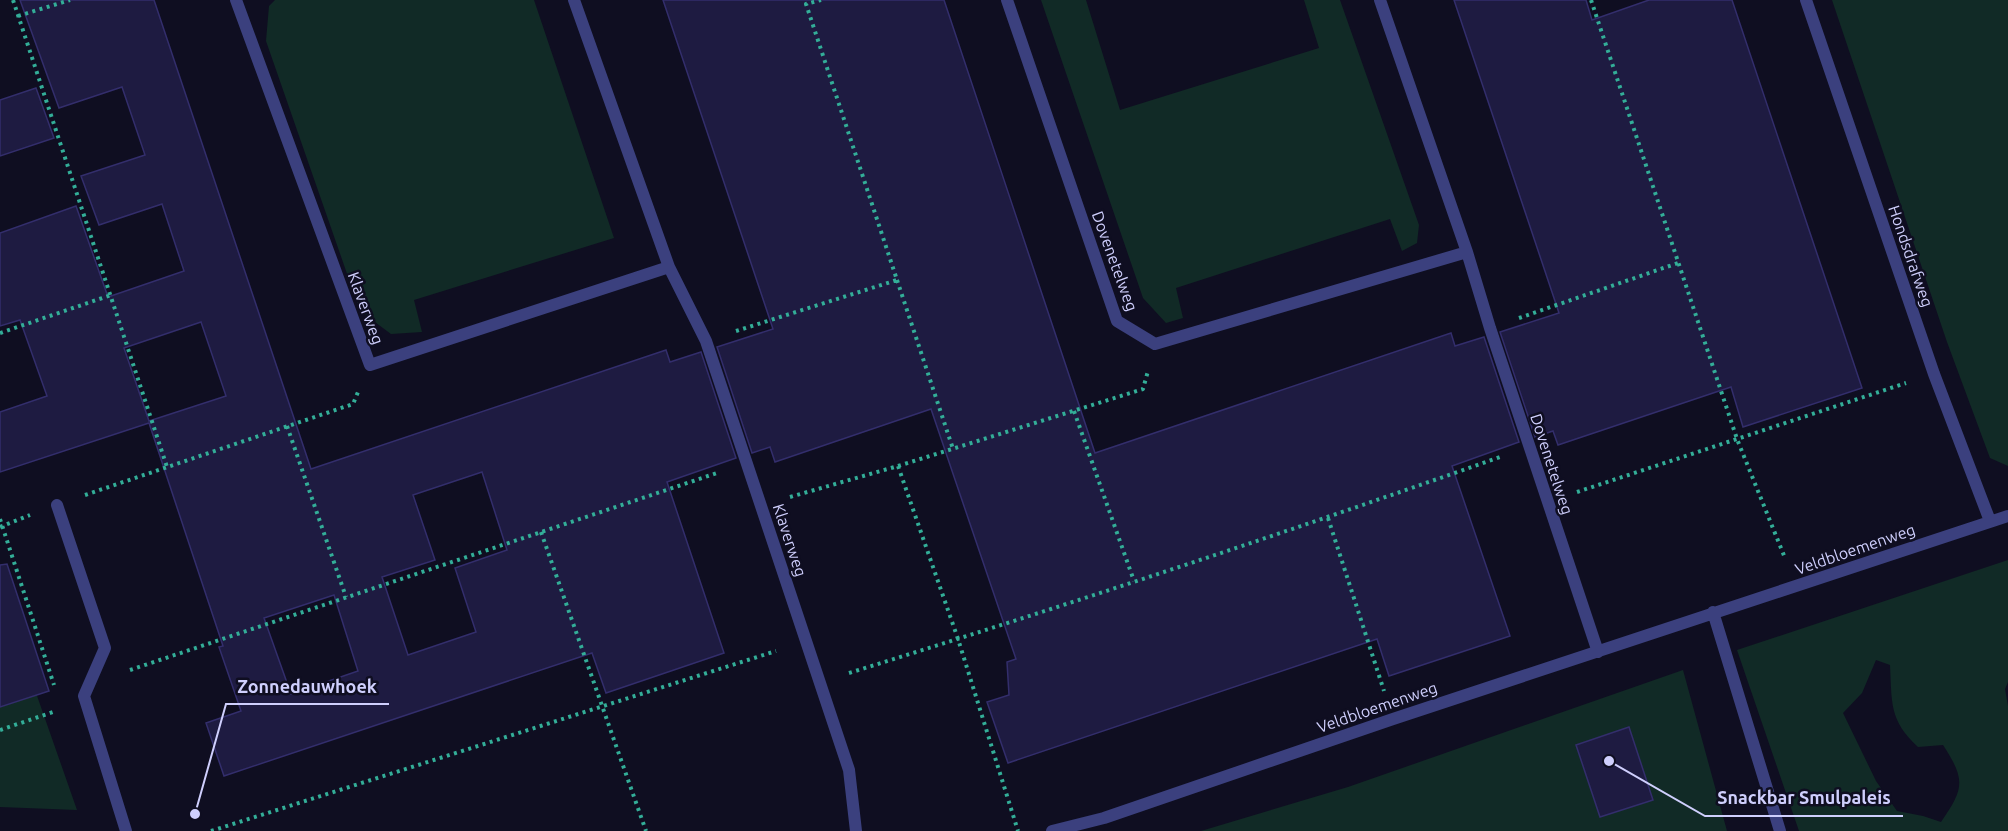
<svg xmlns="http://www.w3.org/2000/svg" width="2008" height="831" font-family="Ubuntu,sans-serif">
	<rect width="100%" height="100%" fill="#0f0e21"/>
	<!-- green -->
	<path fill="#112a26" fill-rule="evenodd" d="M275,0H534L614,238L414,300L422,332L391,334L360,311L266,41L269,6Z
		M1041,0H1086L1120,110L1319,48L1304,0H1340L1419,225L1417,243L1402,251L1390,219L1176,288L1183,318L1166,323L1143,298Z
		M1832,0H2008V466L1990,458L1947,342Z
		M2008,560V682L2005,689L2008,706V831H1799L1737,650ZM1876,660L1890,665C1892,703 1889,720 1918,747L1943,745C1966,780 1964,789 1941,822L1923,816L1897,811L1876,781L1843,713L1862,693Z
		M0,586L7,610L77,810L0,807Z
		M1683,670L1727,831H1201L1348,787Z"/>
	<!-- building -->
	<path fill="#1e1b41" stroke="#332e6c" stroke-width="1.5" fill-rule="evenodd" d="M20,0H154L311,469L666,350L670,362L701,352L736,458L667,482L724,653L606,693L592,653L224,776L206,723L241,711L219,647L223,646L149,423L0,472V412L47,396L20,320L0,326V233L76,206L108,297L184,271L162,204L99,225L81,176L145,155L122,87L59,108ZM201,322L226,396L149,421L124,348ZM482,472L507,550L455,568L476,632L408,655L382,577L435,560L413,495ZM334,595L358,671L291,694L264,618Z
		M663,0H944L1095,453L1451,333L1455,346L1484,337L1519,442L1452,466L1510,636L1389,676L1377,639L1008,763L987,702L1009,695L1007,662L1016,659L931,409L775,462L770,447L752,453L717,347L773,329Z
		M1454,0H1586L1592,20L1649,0H1732L1862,388L1743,427L1731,387L1558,445L1553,431L1535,437L1500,332L1559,313Z
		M36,88L54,138L0,156V100Z
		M7,564L49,691L0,707V565Z
		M1629,727L1653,800L1600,817L1576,745Z"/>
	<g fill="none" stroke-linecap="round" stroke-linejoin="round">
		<!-- path -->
		<path stroke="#33ae98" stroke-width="4" stroke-dasharray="3 4.5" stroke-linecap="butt" d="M13,0L167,467
			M1591,0L1737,439L1785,558
			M18,16L70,0
			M897,280L953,449
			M1519,318L1678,263
			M736,331L897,280L806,4L821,0
			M0,333L111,295
			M1074,411L1134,581
			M287,426L346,597
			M898,466L1143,389L1148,371
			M1577,492L1906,383
			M85,495L353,404L358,392
			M790,497L898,466L958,639L1018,831
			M1328,518L1384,691
			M0,519L54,685
			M0,527L30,515
			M541,532L646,831
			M130,670L717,473
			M849,673C1068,605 1285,533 1500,457
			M0,730L56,711
			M211,831L776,651"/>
		<!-- minor -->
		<path stroke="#3b407e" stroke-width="12" d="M236,0L370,365L669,267
			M574,0L669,267L706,341L849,770L856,831
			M1007,0L1117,321L1155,344L1467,252
			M1380,0L1467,252L1490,328L1598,652
			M1806,0L1934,374L1990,521
			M57,505L105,648L84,696L126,831
			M1713,612L1780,831
			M1052,831L1104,818L1393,719L2008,516"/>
	</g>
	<g text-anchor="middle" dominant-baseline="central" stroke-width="5" stroke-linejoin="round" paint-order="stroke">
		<!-- street labels -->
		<g font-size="16" fill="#cfcffd" stroke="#0f0e21">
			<text transform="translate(1911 256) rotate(71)">Hondsdrafweg</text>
			<text transform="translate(1115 261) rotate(70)">Dovenetelweg</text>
			<text transform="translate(366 308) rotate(70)">Klaverweg</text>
			<text transform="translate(1552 464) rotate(72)">Dovenetelweg</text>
			<text transform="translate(790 540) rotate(72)">Klaverweg</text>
			<text transform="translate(1855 549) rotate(-19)">Veldbloemenweg</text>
			<text transform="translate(1377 707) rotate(-19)">Veldbloemenweg</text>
		</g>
	</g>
	<!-- callouts -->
	<path fill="none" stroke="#cfcffd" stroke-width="2" d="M195 814L226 704H389M1609 761L1705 816H1903"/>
	<g fill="#cfcffd" stroke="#0f0e21" stroke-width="2">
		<circle cx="195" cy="814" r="6"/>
		<circle cx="1609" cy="761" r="6"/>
	</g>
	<g font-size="18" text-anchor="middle" font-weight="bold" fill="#cfcffd" stroke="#0f0e21" stroke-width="5" stroke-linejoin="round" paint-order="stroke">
		<text x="307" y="693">Zonnedauwhoek</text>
		<text x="1804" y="804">Snackbar Smulpaleis</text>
	</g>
</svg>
